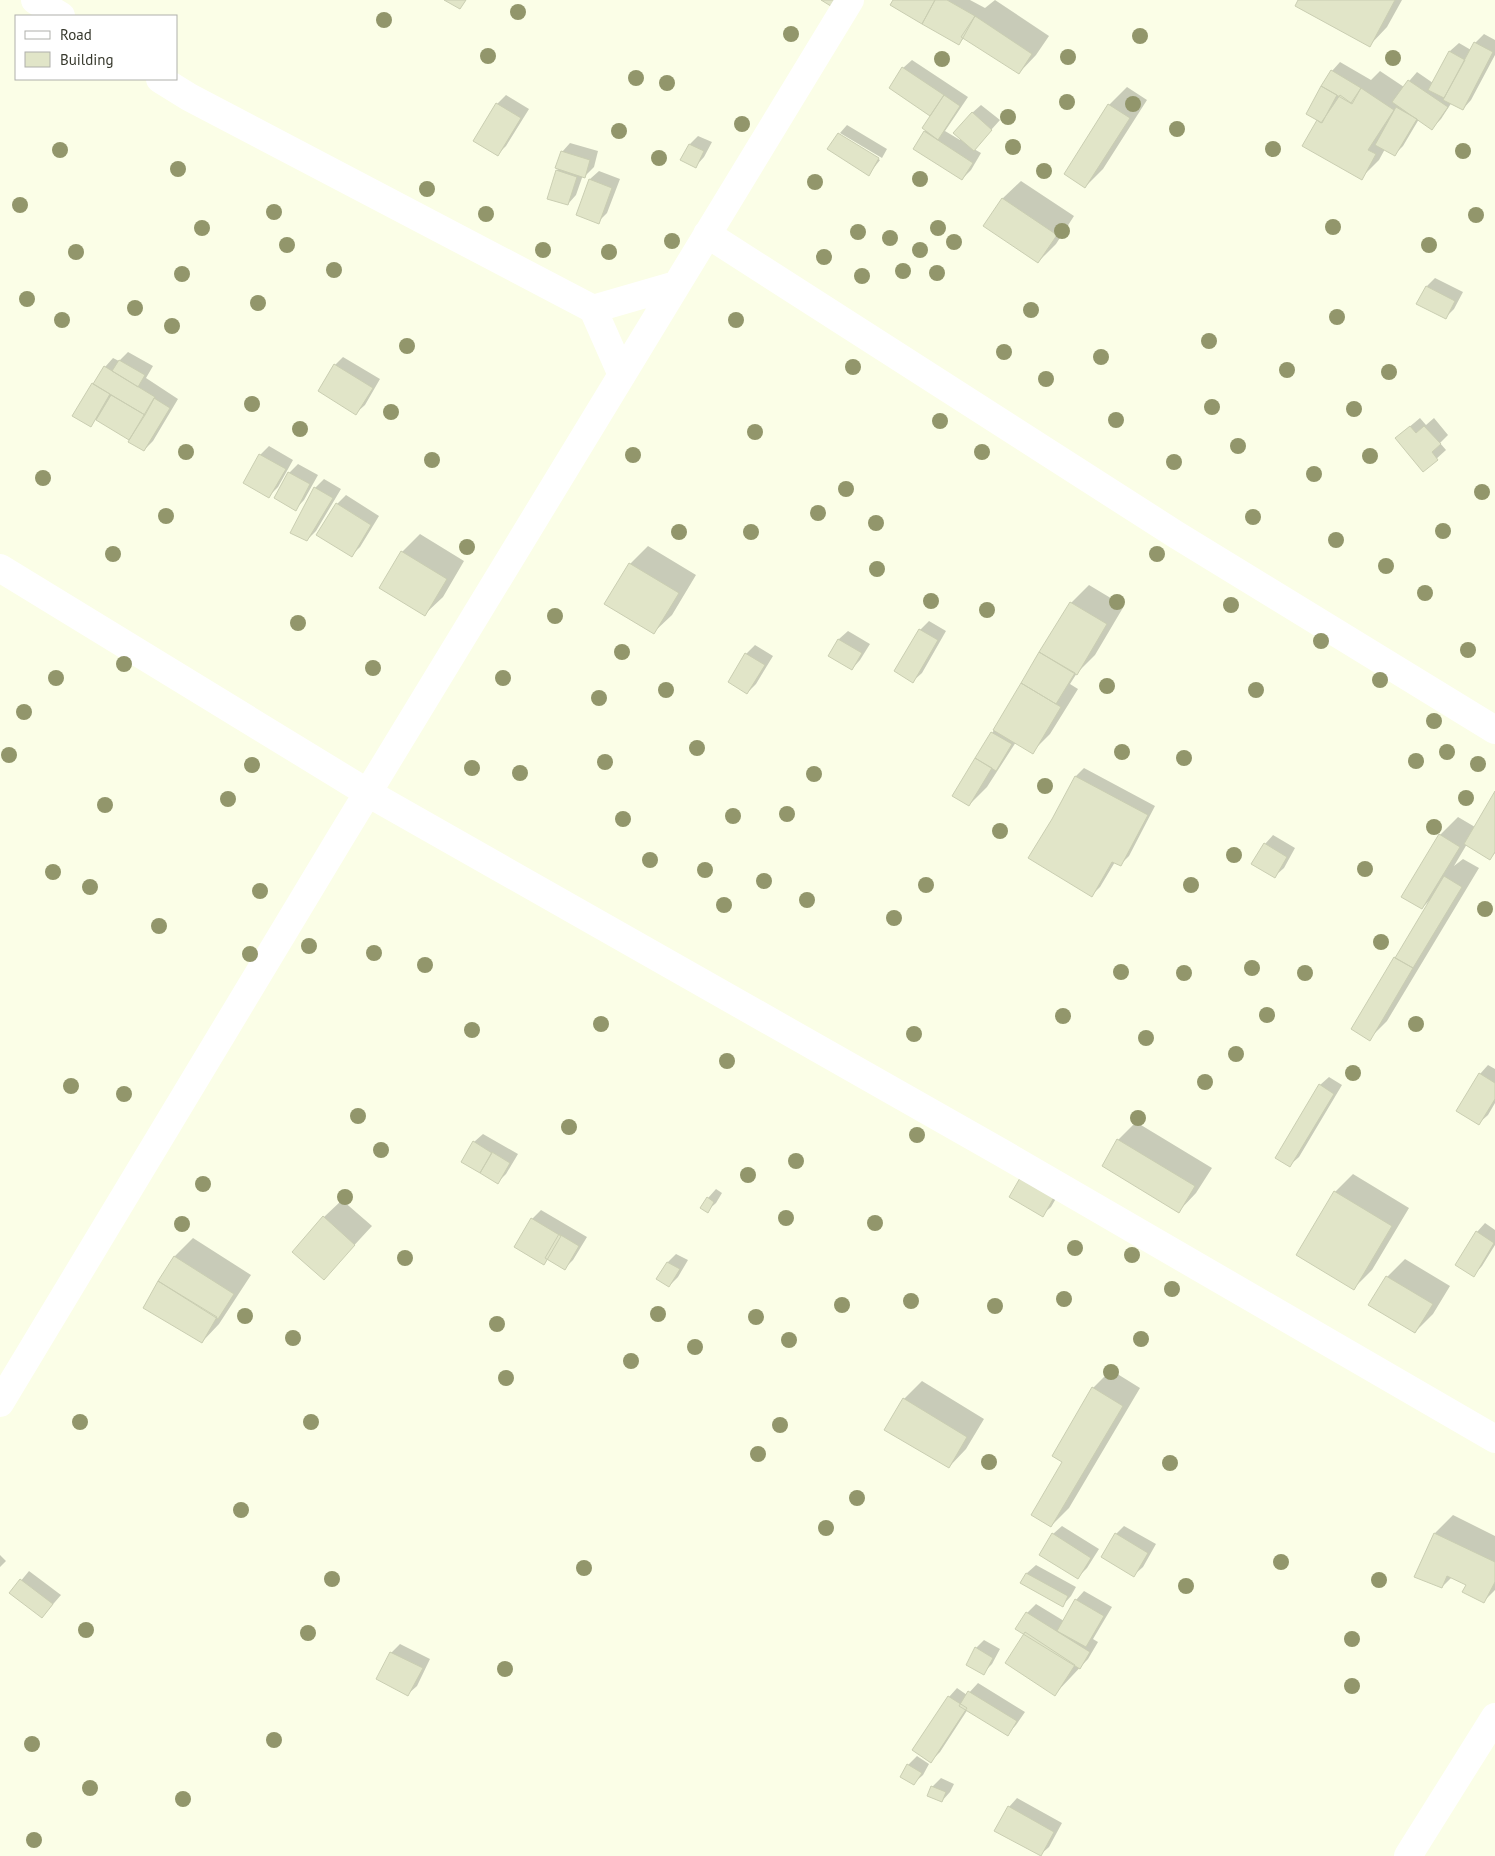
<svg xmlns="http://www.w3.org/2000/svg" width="1495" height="1856" font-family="'PT Sans',sans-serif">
	<rect width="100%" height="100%" fill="#fbfee7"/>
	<!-- shadow -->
	<path fill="#0003" d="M894,0H970L985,8L995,0L1049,36L1036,55L1019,73L965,37L959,43Z
		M1299,0H1402L1387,27L1370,45Z
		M1484,34L1495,40V55L1471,100L1463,109L1452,102L1441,119L1432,128L1419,119L1403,146L1394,155L1385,149L1379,160L1361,178L1304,145L1319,120L1332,71L1340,62L1371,80L1380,71L1404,87L1417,72L1433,83L1450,51L1459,43L1471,50L1475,43Z
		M912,60L968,97L945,131L960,140L972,113L981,105L1000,120L974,149L981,153L971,170L962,179L915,149L926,130L931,116L890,88L903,68Z
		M1127,87L1147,100L1103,169L1085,187L1109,105Z
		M506,95L529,109L506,146L498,154L475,141L497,104Z
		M847,125L887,149L882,158L840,133Z
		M839,133V135L880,160L869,174L829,149Z
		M698,136L712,142L704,157L696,166L690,144Z
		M570,143L598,151L594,167L585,176L583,175L576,195L568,204L557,170L559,168L562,152Z
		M599,171L620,179L607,213L598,222L578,214L590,179Z
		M1021,181L1074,216L1056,244L1038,262L985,225L1003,198Z
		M1435,278L1463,292L1454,309L1446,317L1427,286Z
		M128,352L153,366L146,378L178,399L153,441L144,450L131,440L96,419L91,425L105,367L113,358L119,361Z
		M343,357L380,379L365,405L356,413L335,365Z
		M1420,418L1426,425L1434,418L1448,435L1440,443L1446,450L1423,471L1396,438Z
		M269,446L293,460L278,487L269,496L260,455Z
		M298,464L318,475L304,500L296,509L289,473Z
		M324,479L341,489L316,531L307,540L315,488Z
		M346,495L379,516L360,547L352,555L337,504Z
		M420,534L464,561L443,597L425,614L381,588L402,552Z
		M648,546L696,575L672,615L654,632L630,564Z
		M1089,585L1124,606L1095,655L1077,673L1070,684L1078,689L1050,734L1032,752L1016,742L987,787L969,805L954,796L1071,603Z
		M929,621L946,631L922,673L913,681L896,671L920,630Z
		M848,631L870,644L860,660L852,669L830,655L839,639Z
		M755,645L773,656L756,684L747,693L746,654Z
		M1084,768L1155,806L1129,856L1121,864L1115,862L1100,887L1092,895L1053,819L1076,776Z
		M1495,793V853L1490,858L1467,844L1454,866L1463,859L1479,868L1387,1021L1369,1039L1430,900L1422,908L1440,835L1458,817L1475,827Z
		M1273,835L1295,848L1284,868L1275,876L1265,844Z
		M1488,1065L1495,1069V1103L1488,1115L1479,1123L1480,1074Z
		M1329,1077L1342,1085L1299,1157L1290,1165L1320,1085Z
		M1136,1122L1212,1168L1196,1193L1179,1211L1103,1165L1118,1140Z
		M483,1134L518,1154L506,1174L498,1182L474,1142Z
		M1025,1172L1065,1183L1051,1207L1042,1215Z
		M1353,1174L1409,1208L1372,1270L1354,1288L1335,1192Z
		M716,1189L722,1193L716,1203L707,1211L708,1198Z
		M342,1200L372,1226L324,1278V1217Z
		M541,1210L587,1237L573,1260L565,1268L549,1258L544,1263L532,1219Z
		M1485,1223L1495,1230V1245L1482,1266L1474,1275L1477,1232Z
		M193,1238L251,1275L219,1324L202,1342L144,1307L175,1256Z
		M676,1254L688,1260L678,1277L669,1286L658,1278L668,1262Z
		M1405,1259L1450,1286L1433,1314L1415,1332L1387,1277Z
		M1111,1370L1140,1388L1069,1508L1051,1526L1064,1461L1093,1388Z
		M922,1381L984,1419L966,1449L949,1467L904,1399Z
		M1453,1515L1495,1536V1590L1484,1601L1467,1585L1452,1577L1442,1587L1416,1576L1435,1533Z
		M1062,1526L1099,1549L1087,1568L1078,1577L1053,1534Z
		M1124,1526L1156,1544L1143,1567L1134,1575L1116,1534Z
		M0,1555L6,1561L0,1567Z
		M1036,1565L1076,1587L1071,1596L1063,1605L1022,1583L1027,1573Z
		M29,1571L61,1595L42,1617L11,1593Z
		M1084,1591L1112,1607L1093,1639L1098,1642L1088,1659L1055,1694L1028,1630L1027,1613L1036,1604L1064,1621L1076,1600Z
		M984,1640L1000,1649L992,1664L983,1673L976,1648Z
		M400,1644L430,1659L417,1686L408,1694L378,1679L391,1653Z
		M978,1683L1025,1712L1016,1725L1008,1734L968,1709L940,1752L931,1761L949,1697L957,1688L967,1695Z
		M917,1756L929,1764L923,1775L914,1783L908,1765Z
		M941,1778L954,1784L950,1792L942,1801L928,1796L932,1787Z
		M1017,1798L1062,1823L1049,1847L1040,1855L1009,1807Z"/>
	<!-- building -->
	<path fill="#e1e5c8" stroke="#caceb2" d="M444,0H466L460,9Z
		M821,0H839L834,8Z
		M893,0H935L922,24L890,5Z
		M935,0H947L975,16L959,45L922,24Z
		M1298,0H1395L1370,47L1295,6Z
		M975,16L1032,54L1019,74L961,37Z
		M1474,42L1493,52L1463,110L1443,100Z
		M1449,51L1465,60L1444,98L1428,90Z
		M902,67L944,95L930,116L889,88Z
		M1331,70L1361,88L1352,104L1321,86Z
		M1408,80L1448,107L1432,130L1392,102Z
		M1321,86L1337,95L1322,123L1306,114Z
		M1361,88L1394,110L1368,150L1376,154L1362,180L1302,146L1317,120L1321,123L1340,95L1351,103Z
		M944,95L960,106L938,140L922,128Z
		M496,103L521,118L498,156L473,141Z
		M1108,104L1130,118L1085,188L1064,174Z
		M1396,107L1417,119L1395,156L1375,145Z
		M972,112L992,130L974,151L953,133Z
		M924,131L973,163L962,180L913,149Z
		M838,133L879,158L869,176L827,149Z
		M689,144L704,151L696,168L680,160Z
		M561,151L590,160L585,178L555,168Z
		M556,170L577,177L568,205L547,199Z
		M589,179L612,188L599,224L576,215Z
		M1002,198L1057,235L1038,263L983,226Z
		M1426,286L1455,301L1446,319L1416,304Z
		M119,360L145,375L138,387L112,371Z
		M334,364L373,388L356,415L318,391Z
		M104,366L155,397L145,415L93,384Z
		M92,383L110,394L91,427L72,416Z
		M111,395L145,415L129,440L96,420Z
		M154,398L170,408L144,451L128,442Z
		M1410,426L1416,433L1424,426L1441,444L1432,452L1438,460L1423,472L1395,438Z
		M259,454L286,469L269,498L243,483Z
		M288,472L310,484L296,511L274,498Z
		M314,487L333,498L307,541L290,533Z
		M336,503L371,525L352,557L316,535Z
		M401,551L447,579L425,616L379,588Z
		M629,563L679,593L654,634L604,604Z
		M1070,602L1107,624L1077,675L1039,652Z
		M919,629L938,640L913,683L894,671Z
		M838,639L862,653L852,670L828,656Z
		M1039,652L1075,673L1056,704L1021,683Z
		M745,653L765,665L747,694L728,682Z
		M1021,683L1061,707L1033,754L993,730Z
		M991,732L1012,744L996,771L975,758Z
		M975,758L992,768L969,806L952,796Z
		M1075,776L1148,815L1121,866L1112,862L1092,897L1028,858L1052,819Z
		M1495,791V852L1490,860L1464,844Z
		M1439,834L1460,847L1422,909L1401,897Z
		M1264,843L1287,857L1275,878L1251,864Z
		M1444,876L1462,887L1413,968L1395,958Z
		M1394,957L1413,968L1370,1041L1351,1029Z
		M1479,1073L1495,1083V1099L1479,1125L1456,1111Z
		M1319,1084L1334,1094L1290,1167L1275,1158Z
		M1117,1139L1195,1186L1179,1213L1102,1166Z
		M473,1141L492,1153L480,1173L461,1162Z
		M492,1152L510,1163L498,1184L480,1173Z
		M1024,1171L1057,1192L1043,1217L1009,1197Z
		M1334,1191L1392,1226L1354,1290L1296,1255Z
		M707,1197L714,1202L708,1213L700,1208Z
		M323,1216L355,1245L324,1280L292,1252Z
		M531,1218L561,1236L544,1265L514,1247Z
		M1476,1231L1494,1243L1474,1277L1455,1265Z
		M559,1234L579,1246L565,1270L545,1258Z
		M174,1256L234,1294L218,1319L158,1281Z
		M667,1262L680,1269L669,1287L656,1279Z
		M1386,1276L1433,1304L1415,1333L1368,1305Z
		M158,1281L217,1317L202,1343L143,1308Z
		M1092,1387L1123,1406L1051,1527L1031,1515L1062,1462L1052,1456Z
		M903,1398L967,1437L949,1468L884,1430Z
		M1052,1533L1091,1558L1078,1579L1039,1555Z
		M1115,1533L1148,1553L1134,1577L1101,1557Z
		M1434,1533L1495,1562V1582L1484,1603L1462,1592L1466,1585L1447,1576L1442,1588L1414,1577Z
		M1026,1573L1068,1596L1063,1607L1020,1583Z
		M20,1579L53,1604L42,1618L9,1593Z
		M1075,1599L1104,1616L1086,1647L1057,1631Z
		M1026,1612L1090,1652L1080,1669L1015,1629Z
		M1025,1632L1075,1665L1055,1696L1005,1663Z
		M975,1647L993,1658L984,1675L966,1665Z
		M390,1652L423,1668L408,1696L376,1679Z
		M968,1691L1017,1721L1008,1736L959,1706Z
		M948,1696L967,1708L931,1763L912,1750Z
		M907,1764L922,1773L914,1785L900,1777Z
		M931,1786L946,1792L942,1802L927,1796Z
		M1008,1806L1054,1832L1041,1856L994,1831Z"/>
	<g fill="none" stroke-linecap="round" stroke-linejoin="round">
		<!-- street -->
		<path stroke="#fff" stroke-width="28" d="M35,0L61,16
			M160,79L189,97L593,309L622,375
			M707,234L1175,534L1495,730
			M593,309L676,285
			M0,568L368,793L1002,1153L1495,1439
			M0,1403L339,840L850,0
			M1408,1856L1495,1717"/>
	</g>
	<!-- trees -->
	<g fill="#92966b">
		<circle cx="518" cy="12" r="8"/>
		<circle cx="384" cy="20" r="8"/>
		<circle cx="791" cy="34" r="8"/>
		<circle cx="1140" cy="36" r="8"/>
		<circle cx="488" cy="56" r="8"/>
		<circle cx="1068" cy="57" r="8"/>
		<circle cx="1393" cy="58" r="8"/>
		<circle cx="942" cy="59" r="8"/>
		<circle cx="636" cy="78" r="8"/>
		<circle cx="667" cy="83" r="8"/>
		<circle cx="1067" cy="102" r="8"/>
		<circle cx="1133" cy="104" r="8"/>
		<circle cx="1008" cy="117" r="8"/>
		<circle cx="742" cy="124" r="8"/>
		<circle cx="1177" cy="129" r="8"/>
		<circle cx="619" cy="131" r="8"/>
		<circle cx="1013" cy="147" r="8"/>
		<circle cx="1273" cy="149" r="8"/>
		<circle cx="60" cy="150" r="8"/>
		<circle cx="1463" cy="151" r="8"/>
		<circle cx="659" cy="158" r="8"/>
		<circle cx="178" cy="169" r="8"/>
		<circle cx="1044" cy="171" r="8"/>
		<circle cx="920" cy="179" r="8"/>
		<circle cx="815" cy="182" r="8"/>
		<circle cx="427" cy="189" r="8"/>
		<circle cx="20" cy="205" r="8"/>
		<circle cx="274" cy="212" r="8"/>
		<circle cx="486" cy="214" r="8"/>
		<circle cx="1476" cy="215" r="8"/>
		<circle cx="1333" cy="227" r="8"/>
		<circle cx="202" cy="228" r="8"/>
		<circle cx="938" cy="228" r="8"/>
		<circle cx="1062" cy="231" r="8"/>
		<circle cx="858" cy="232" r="8"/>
		<circle cx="890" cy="238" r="8"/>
		<circle cx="672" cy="241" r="8"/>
		<circle cx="954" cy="242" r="8"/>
		<circle cx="287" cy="245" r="8"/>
		<circle cx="1429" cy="245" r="8"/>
		<circle cx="543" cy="250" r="8"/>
		<circle cx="920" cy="250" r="8"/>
		<circle cx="76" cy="252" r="8"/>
		<circle cx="609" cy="252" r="8"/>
		<circle cx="824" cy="257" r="8"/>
		<circle cx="334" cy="270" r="8"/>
		<circle cx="903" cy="271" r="8"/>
		<circle cx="937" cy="273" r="8"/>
		<circle cx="182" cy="274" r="8"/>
		<circle cx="862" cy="276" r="8"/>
		<circle cx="27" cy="299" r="8"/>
		<circle cx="258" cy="303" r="8"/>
		<circle cx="135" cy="308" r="8"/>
		<circle cx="1031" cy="310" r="8"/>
		<circle cx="1337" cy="317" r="8"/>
		<circle cx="62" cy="320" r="8"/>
		<circle cx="736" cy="320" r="8"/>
		<circle cx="172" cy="326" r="8"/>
		<circle cx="1209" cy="341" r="8"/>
		<circle cx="407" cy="346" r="8"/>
		<circle cx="1004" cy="352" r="8"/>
		<circle cx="1101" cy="357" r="8"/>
		<circle cx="853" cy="367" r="8"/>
		<circle cx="1287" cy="370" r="8"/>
		<circle cx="1389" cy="372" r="8"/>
		<circle cx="1046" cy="379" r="8"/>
		<circle cx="252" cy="404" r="8"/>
		<circle cx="1212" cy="407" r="8"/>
		<circle cx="1354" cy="409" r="8"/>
		<circle cx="391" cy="412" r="8"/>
		<circle cx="1116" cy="420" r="8"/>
		<circle cx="940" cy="421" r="8"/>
		<circle cx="300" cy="429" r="8"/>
		<circle cx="755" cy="432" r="8"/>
		<circle cx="1238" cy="446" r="8"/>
		<circle cx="186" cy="452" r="8"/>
		<circle cx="982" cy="452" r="8"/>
		<circle cx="633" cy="455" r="8"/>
		<circle cx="1370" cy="456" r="8"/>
		<circle cx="432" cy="460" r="8"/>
		<circle cx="1174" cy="462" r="8"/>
		<circle cx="1314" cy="474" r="8"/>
		<circle cx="43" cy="478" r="8"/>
		<circle cx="846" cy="489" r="8"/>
		<circle cx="1482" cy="492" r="8"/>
		<circle cx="818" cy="513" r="8"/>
		<circle cx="166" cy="516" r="8"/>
		<circle cx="1253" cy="517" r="8"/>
		<circle cx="876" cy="523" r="8"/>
		<circle cx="1443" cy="531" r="8"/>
		<circle cx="679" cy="532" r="8"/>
		<circle cx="751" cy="532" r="8"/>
		<circle cx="1336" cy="540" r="8"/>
		<circle cx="467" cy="547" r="8"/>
		<circle cx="113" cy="554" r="8"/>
		<circle cx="1157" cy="554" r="8"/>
		<circle cx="1386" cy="566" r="8"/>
		<circle cx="877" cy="569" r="8"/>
		<circle cx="1425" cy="593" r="8"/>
		<circle cx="931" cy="601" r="8"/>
		<circle cx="1117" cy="602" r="8"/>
		<circle cx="1231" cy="605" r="8"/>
		<circle cx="987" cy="610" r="8"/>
		<circle cx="555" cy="616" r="8"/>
		<circle cx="298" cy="623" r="8"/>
		<circle cx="1321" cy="641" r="8"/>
		<circle cx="1468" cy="650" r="8"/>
		<circle cx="622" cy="652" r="8"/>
		<circle cx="124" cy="664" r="8"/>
		<circle cx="373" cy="668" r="8"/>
		<circle cx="56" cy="678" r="8"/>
		<circle cx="503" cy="678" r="8"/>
		<circle cx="1380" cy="680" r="8"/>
		<circle cx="1107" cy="686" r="8"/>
		<circle cx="666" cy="690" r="8"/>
		<circle cx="1256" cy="690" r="8"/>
		<circle cx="599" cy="698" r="8"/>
		<circle cx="24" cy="712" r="8"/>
		<circle cx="1434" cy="721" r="8"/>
		<circle cx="697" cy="748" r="8"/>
		<circle cx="1122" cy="752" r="8"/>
		<circle cx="1447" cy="752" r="8"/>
		<circle cx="9" cy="755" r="8"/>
		<circle cx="1184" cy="758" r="8"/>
		<circle cx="1416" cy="761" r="8"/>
		<circle cx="605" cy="762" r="8"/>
		<circle cx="1478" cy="764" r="8"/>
		<circle cx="252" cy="765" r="8"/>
		<circle cx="472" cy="768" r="8"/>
		<circle cx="520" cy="773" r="8"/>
		<circle cx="814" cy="774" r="8"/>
		<circle cx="1045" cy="786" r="8"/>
		<circle cx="1466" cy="798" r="8"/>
		<circle cx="228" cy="799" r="8"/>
		<circle cx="105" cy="805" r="8"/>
		<circle cx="787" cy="814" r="8"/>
		<circle cx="733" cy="816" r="8"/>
		<circle cx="623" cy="819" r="8"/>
		<circle cx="1434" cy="827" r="8"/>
		<circle cx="1000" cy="831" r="8"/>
		<circle cx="1234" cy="855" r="8"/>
		<circle cx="650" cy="860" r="8"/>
		<circle cx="1365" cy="869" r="8"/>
		<circle cx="705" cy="870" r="8"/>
		<circle cx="53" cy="872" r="8"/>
		<circle cx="764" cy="881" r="8"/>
		<circle cx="926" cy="885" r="8"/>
		<circle cx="1191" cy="885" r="8"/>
		<circle cx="90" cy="887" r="8"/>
		<circle cx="260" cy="891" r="8"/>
		<circle cx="807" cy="900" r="8"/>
		<circle cx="724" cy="905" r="8"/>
		<circle cx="1485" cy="909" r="8"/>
		<circle cx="894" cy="918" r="8"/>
		<circle cx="159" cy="926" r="8"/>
		<circle cx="1381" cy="942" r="8"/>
		<circle cx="309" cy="946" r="8"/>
		<circle cx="374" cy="953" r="8"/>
		<circle cx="250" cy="954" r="8"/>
		<circle cx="425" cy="965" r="8"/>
		<circle cx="1252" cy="968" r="8"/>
		<circle cx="1121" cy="972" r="8"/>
		<circle cx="1184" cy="973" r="8"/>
		<circle cx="1305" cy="973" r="8"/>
		<circle cx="1267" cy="1015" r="8"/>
		<circle cx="1063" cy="1016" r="8"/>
		<circle cx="601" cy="1024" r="8"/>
		<circle cx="1416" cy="1024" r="8"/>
		<circle cx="472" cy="1030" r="8"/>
		<circle cx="914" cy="1034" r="8"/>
		<circle cx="1146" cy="1038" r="8"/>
		<circle cx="1236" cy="1054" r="8"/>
		<circle cx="727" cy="1061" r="8"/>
		<circle cx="1353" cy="1073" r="8"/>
		<circle cx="1205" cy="1082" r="8"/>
		<circle cx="71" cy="1086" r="8"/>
		<circle cx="124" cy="1094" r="8"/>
		<circle cx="358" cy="1116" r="8"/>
		<circle cx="1138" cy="1118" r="8"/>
		<circle cx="569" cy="1127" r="8"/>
		<circle cx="917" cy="1135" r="8"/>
		<circle cx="381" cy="1150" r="8"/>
		<circle cx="796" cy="1161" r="8"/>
		<circle cx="748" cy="1175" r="8"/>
		<circle cx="203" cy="1184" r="8"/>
		<circle cx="345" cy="1197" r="8"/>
		<circle cx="786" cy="1218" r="8"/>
		<circle cx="875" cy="1223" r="8"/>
		<circle cx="182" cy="1224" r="8"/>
		<circle cx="1075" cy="1248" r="8"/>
		<circle cx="1132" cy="1255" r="8"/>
		<circle cx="405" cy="1258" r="8"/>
		<circle cx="1172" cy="1289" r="8"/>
		<circle cx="1064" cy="1299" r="8"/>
		<circle cx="911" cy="1301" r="8"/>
		<circle cx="842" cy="1305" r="8"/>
		<circle cx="995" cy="1306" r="8"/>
		<circle cx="658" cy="1314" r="8"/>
		<circle cx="245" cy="1316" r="8"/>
		<circle cx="756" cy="1317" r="8"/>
		<circle cx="497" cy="1324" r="8"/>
		<circle cx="293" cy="1338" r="8"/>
		<circle cx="1141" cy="1339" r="8"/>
		<circle cx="789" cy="1340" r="8"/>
		<circle cx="695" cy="1347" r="8"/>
		<circle cx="631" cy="1361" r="8"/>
		<circle cx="1111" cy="1372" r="8"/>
		<circle cx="506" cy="1378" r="8"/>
		<circle cx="80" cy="1422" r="8"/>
		<circle cx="311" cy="1422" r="8"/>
		<circle cx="780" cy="1425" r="8"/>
		<circle cx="758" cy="1454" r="8"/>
		<circle cx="989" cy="1462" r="8"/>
		<circle cx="1170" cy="1463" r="8"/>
		<circle cx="857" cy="1498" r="8"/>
		<circle cx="241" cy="1510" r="8"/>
		<circle cx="826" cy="1528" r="8"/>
		<circle cx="1281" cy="1562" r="8"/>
		<circle cx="584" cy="1568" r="8"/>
		<circle cx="332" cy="1579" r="8"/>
		<circle cx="1379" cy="1580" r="8"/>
		<circle cx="1186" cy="1586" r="8"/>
		<circle cx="86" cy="1630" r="8"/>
		<circle cx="308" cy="1633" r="8"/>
		<circle cx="1352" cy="1639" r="8"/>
		<circle cx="505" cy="1669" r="8"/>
		<circle cx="1352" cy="1686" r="8"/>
		<circle cx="274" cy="1740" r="8"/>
		<circle cx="32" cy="1744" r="8"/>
		<circle cx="90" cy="1788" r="8"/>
		<circle cx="183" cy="1799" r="8"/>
		<circle cx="34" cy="1840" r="8"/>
	</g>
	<!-- legend -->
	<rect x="15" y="15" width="162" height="65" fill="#ffffff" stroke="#afb0ab"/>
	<rect x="25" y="31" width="25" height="8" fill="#ffffff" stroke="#afb0ab"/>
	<text x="60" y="40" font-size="15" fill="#37392d">Road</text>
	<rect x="25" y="52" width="25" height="15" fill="#e1e5c8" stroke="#afb0ab"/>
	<text x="60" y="65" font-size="15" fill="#37392d">Building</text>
</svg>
